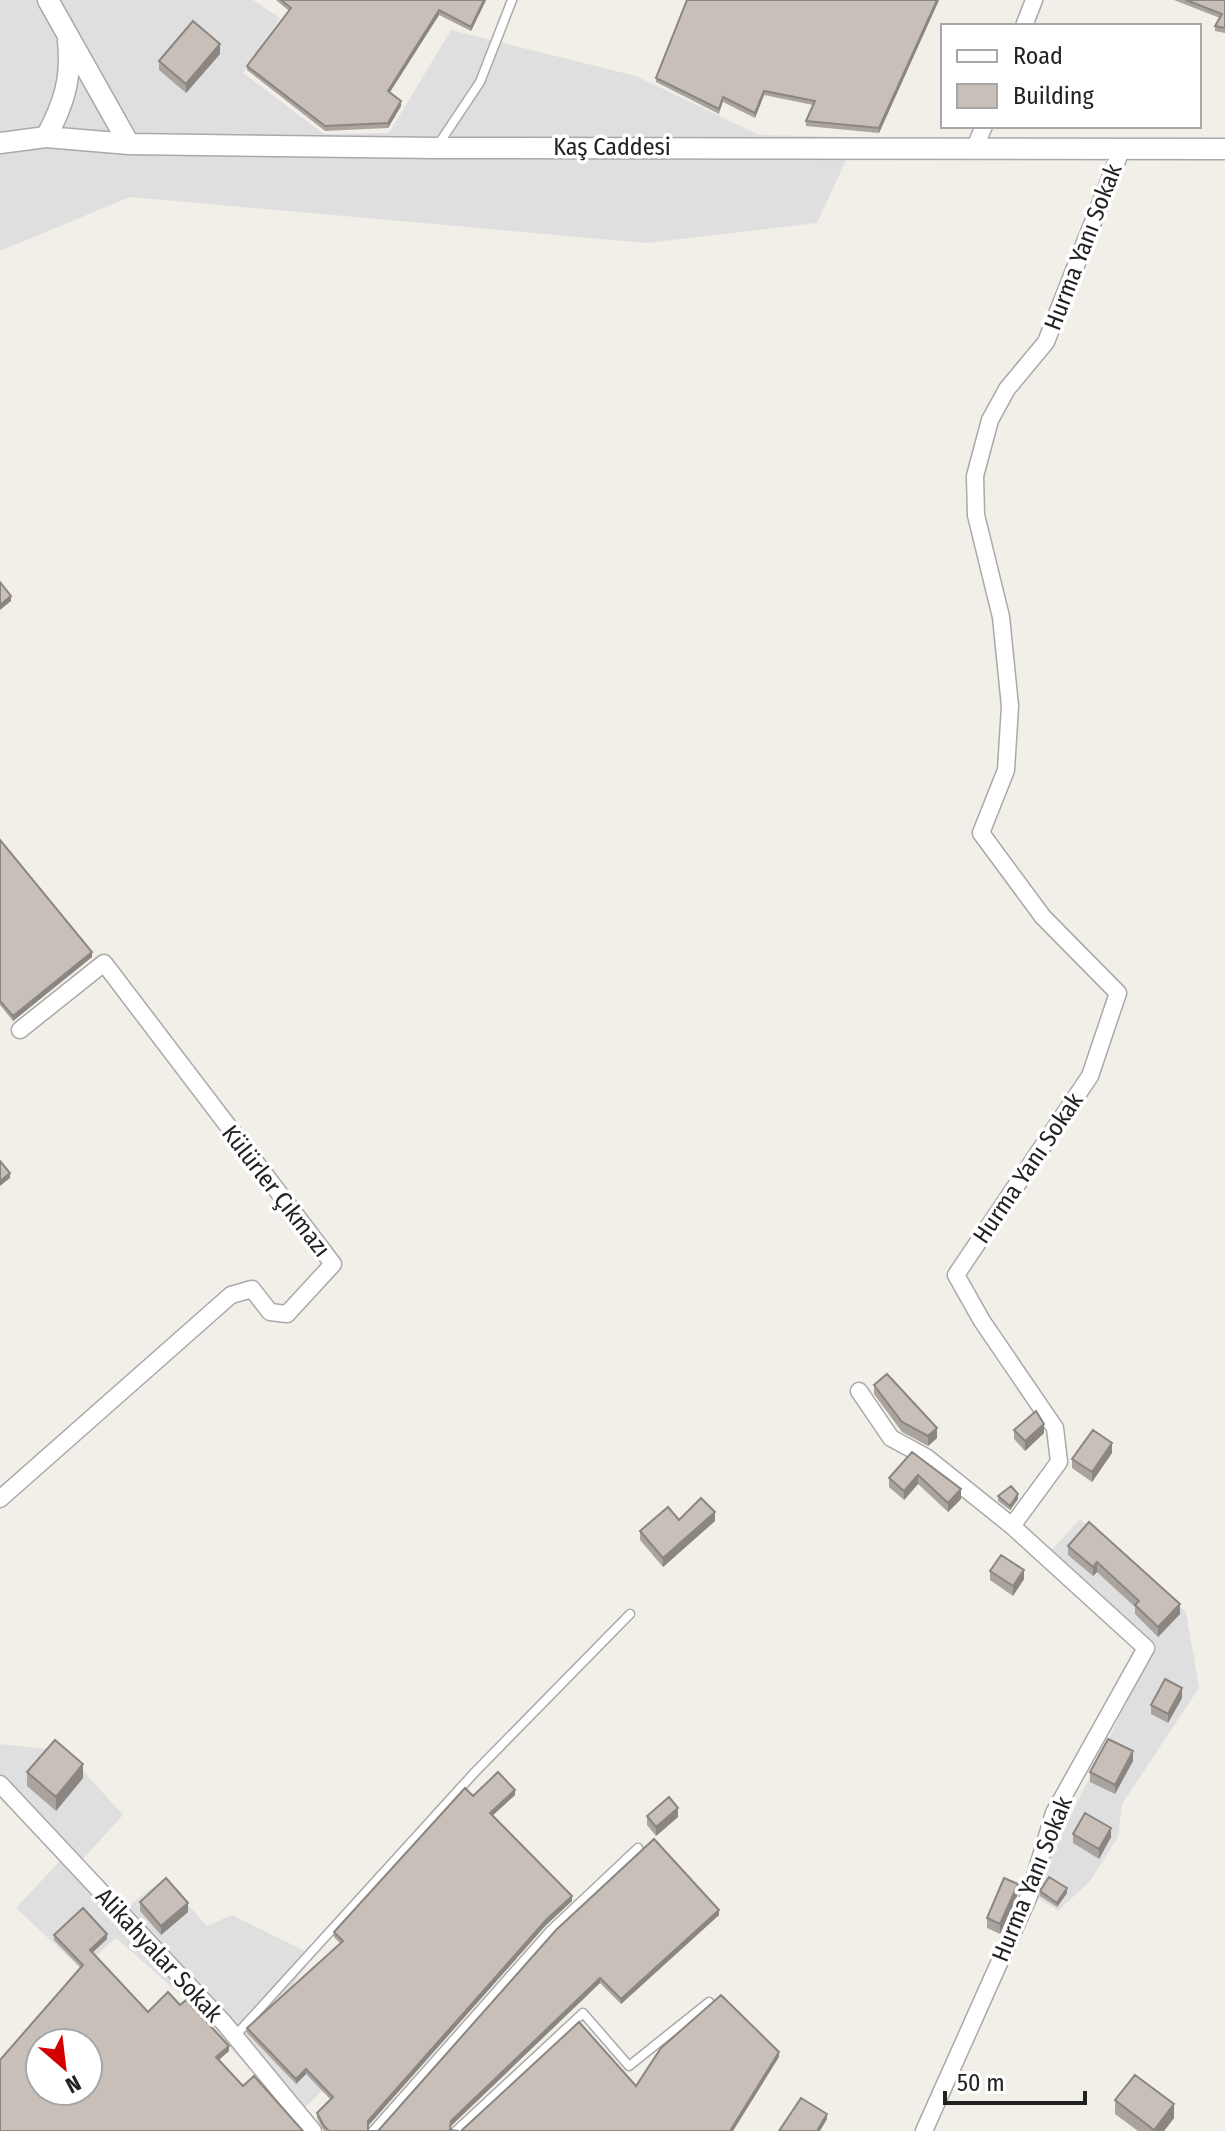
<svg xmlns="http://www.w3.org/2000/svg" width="1225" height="2131" font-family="'Fira Sans Condensed',sans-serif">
	<rect width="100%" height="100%" fill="#f2efe9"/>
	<!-- residential -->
	<path fill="#e0dfdf" d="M0,0H253L280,18L243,73L324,134L389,133L451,30L636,76L759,135L850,137L848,156L817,223L647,243L130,197L0,251Z
		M1080,1519L1186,1612L1199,1688L1122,1804L1118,1837L1090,1881L1058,1911L1037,1897L1052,1854L1154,1646L1050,1552Z
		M0,1744L65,1751L123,1815L82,1860L123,1910L164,1879L207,1926L232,1915L313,1955L278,2007L342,2070L295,2118L183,1997L116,1938L81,1969L16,1908L70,1850L0,1775Z"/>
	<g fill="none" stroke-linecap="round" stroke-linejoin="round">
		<defs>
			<path id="service" d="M438,145L480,82L512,0
				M235,2036L475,1772L630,1614
				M373,2131L551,1930L638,1848
				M456,2131L583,2013L629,2066L709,2002"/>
			<path id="minor" d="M1024,26L1034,0
				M975,147L984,126
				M859,1391L891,1438L926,1457L1012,1526
				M0,1499L231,1295L252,1289L270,1312L287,1314L333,1264L104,963L20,1030
				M0,1784L224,2023L313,2131
				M924,2131L1029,1896L1054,1813L1146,1648L1012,1526L1059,1462L1055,1428L982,1321L956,1275L1090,1076L1118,993L1043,917L981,833L1006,770L1010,706L1001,617L976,515L975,476L990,420L1007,389L1046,342L1122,148"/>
			<path id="tertiary" d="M48,0L129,144
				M46,137C64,104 72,78 68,41
				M0,143L46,137L129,144L436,148L1225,149"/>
		</defs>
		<!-- service casing -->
		<use href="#service" stroke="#a9a9a9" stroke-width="11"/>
		<!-- minor casing -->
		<use href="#minor" stroke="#a9a9a9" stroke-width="19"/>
		<!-- tertiary casing -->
		<use href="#tertiary" stroke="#a9a9a9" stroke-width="23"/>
		<!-- service -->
		<use href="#service" stroke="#fff" stroke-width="8"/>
		<!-- minor -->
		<use href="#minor" stroke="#fff" stroke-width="16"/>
		<!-- tertiary -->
		<use href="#tertiary" stroke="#fff" stroke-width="20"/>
	</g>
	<!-- wall -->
	<path fill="#aba49e" d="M276,0H486L471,31L439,15L390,92L401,106L388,128L325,131L247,70V66L289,11Z
		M687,0H939L879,133L806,126V121L813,105L764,95L755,118L723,102L719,114L656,82V78Z
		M1174,0H1225V33L1215,31V26L1220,18Z
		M220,54L186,93L159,70V61Z
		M0,840L92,957L13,1021L0,1005Z
		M874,1385L937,1438L928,1446L902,1432L874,1394Z
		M1014,1430L1044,1433L1025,1451L1014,1439Z
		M912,1452L961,1499L948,1512L918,1484L904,1500L889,1487V1478Z
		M1112,1453L1092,1482L1072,1468V1459Z
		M998,1496L1018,1499L1010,1510L998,1501Z
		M679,1520L715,1521L663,1567L640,1540V1531Z
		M1068,1546L1180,1614L1158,1637L1135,1614V1607L1097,1572L1093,1576L1068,1555Z
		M990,1571L1024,1579L1013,1596L990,1580Z
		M1182,1698L1168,1723L1151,1714V1705Z
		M1133,1761L1115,1794L1090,1782V1772Z
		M27,1772L83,1778L56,1811L27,1786Z
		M515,1795L492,1816L572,1901L546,1925L368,2126V2131H378L556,1930L719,1915L621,2004L600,1983L451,2126V2130L459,2131H324L317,2118V2113L331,2100L306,2074L296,2084L247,2033V2028L340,1943L334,1937V1932L473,1796Z
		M647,1816L678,1817L656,1836L647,1825Z
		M1073,1834L1111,1837L1099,1859L1073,1843Z
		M1040,1891L1067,1893L1057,1907L1040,1896Z
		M1018,1894L1000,1934L987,1928V1918Z
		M140,1902L188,1912L161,1935L140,1911Z
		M54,1935L107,1939L92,1953L148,2012L180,2005L229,2051L219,2060L243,2086L81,1968L54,1940Z
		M1115,2100L1174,2118L1164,2131H1138L1115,2114Z"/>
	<!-- shaded-wall -->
	<path fill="#8b8681" d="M484,0H486L471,31V27Z
		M937,0H939L879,133V128Z
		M439,10V15L388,95V91Z
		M220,44V54L186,93V84Z
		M764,91V95L755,118V113Z
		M401,101V106L388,128V123Z
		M11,596V601L0,610V605Z
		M92,952V957L13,1021V1016Z
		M10,1173V1178L0,1186V1181Z
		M1044,1424V1433L1025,1451V1441Z
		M937,1428V1438L928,1446V1436Z
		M1112,1443V1453L1092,1482V1472Z
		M918,1475V1484L904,1500V1491Z
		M961,1489V1499L948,1512V1503Z
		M1018,1494V1499L1010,1510V1506Z
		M715,1512V1521L663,1567V1558Z
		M1097,1562V1572L1093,1576V1567Z
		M1024,1570V1579L1013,1596V1586Z
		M1180,1604V1614L1158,1637V1627Z
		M1182,1688V1698L1168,1723V1714Z
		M1133,1751V1761L1115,1794V1785Z
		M83,1764V1778L56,1811V1797Z
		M515,1790V1795L490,1818V1813Z
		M678,1808V1817L656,1836V1827Z
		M1111,1828V1837L1099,1859V1849Z
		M1018,1884V1894L1000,1934V1924Z
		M1067,1888V1893L1057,1907V1903Z
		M572,1896V1901L546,1925L368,2126V2121L546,1920Z
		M188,1903V1912L161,1935V1926Z
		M719,1910V1915L621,2004V1999Z
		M107,1934V1939L90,1955V1950Z
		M600,1978V1983L451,2126V2121Z
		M229,2046V2051L216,2062V2057Z
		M779,2052V2057L733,2131H730Z
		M306,2069V2074L296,2084V2079Z
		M1174,2104V2118L1164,2131H1154Z
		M827,2114V2119L820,2131H817Z"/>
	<!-- building -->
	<path fill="#c7bfb8" stroke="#8b8681" stroke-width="2" fill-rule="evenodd" d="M281,0H484L471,27L439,10L388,91L401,101L388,123L325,126L247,66L291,8Z
		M687,0H937L879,128L806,121L815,101L764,91L755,113L723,97L719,109L656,78Z
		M1186,0H1225V28L1215,26L1222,14Z
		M193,21L220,44L186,84L159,61Z
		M0,582L11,596L0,605Z
		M0,840L92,952L13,1016L0,1001Z
		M0,1161L10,1173L0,1181Z
		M887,1374L937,1428L928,1436L902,1422L874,1385Z
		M1036,1411L1044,1424L1025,1441L1014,1430Z
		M1093,1430L1112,1443L1092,1472L1072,1459Z
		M912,1452L961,1489L948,1503L918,1475L904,1491L889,1478Z
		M1011,1486L1018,1494L1010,1506L998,1496Z
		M701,1498L715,1512L663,1558L640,1531L668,1507L679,1520Z
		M1089,1522L1180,1604L1158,1627L1135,1605L1139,1601L1097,1562L1093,1567L1068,1546Z
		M1001,1555L1024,1570L1013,1586L990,1571Z
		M1165,1679L1182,1688L1168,1714L1151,1705Z
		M1108,1739L1133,1751L1115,1785L1090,1772Z
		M55,1740L83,1764L56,1797L27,1772Z
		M498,1772L515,1790L490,1813L572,1896L546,1920L368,2121V2131H378L556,1930L654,1839L719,1910L621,1999L600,1978L451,2121L450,2130L459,2131H329L324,2126L317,2113L333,2097L306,2069L296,2079L247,2028L343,1941L334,1932L465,1788L473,1796Z
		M669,1797L678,1808L656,1827L647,1816Z
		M1085,1813L1111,1828L1099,1849L1073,1834Z
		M1049,1877L1067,1888L1057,1903L1040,1891Z
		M166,1878L188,1903L161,1926L140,1902Z
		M1004,1878L1018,1884L1000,1924L987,1918Z
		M83,1908L107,1934L90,1950L148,2012L168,1992L180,2005L186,2000L229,2046L216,2057L243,2086L254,2076L303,2131H0V2060L83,1965L54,1935ZM40,2043H88V2091H40Z
		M721,1995L779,2052L730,2131H461L579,2022L636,2086L661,2048Z
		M1135,2075L1174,2104L1154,2130L1115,2100Z
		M801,2098L827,2114L817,2131H779Z"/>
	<g text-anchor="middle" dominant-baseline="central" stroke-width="7" stroke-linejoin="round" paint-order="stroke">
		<!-- street labels -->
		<g font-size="24" fill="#222" stroke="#fff">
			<text x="612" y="147">Kaş Caddesi</text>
			<text transform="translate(1083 247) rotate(-69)">Hurma Yanı Sokak</text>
			<text transform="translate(1028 1168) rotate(-56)">Hurma Yanı Sokak</text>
			<text transform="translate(276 1191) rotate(52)">Külürler Çıkmazı</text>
			<text transform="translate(1032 1879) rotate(-68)">Hurma Yanı Sokak</text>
			<text transform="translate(159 1955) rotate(47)">Alikahyalar Sokak</text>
		</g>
	</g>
	<!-- legend -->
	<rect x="941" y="24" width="260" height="104" fill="#ffffff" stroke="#a7a7a7" stroke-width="2"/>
	<rect x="957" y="50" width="40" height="12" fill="#ffffff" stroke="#a7a7a7" stroke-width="2"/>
	<text x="1013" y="64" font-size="24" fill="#222222">Road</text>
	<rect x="957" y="84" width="40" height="24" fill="#c7bfb8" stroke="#a7a7a7" stroke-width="2"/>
	<text x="1013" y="104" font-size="24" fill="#222222">Building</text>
	<!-- north arrow -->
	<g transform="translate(64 2067) rotate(152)"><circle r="38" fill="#ffffff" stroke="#a7a7a7" stroke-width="2"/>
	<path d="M0-6L14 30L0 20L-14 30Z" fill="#d40000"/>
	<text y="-12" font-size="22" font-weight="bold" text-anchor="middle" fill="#222222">N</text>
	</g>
	<!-- scale -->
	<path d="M945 2091v12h140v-12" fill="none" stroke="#222222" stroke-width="4"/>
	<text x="957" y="2091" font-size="24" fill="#222222" stroke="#ffffff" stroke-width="6" paint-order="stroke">50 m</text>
</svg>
